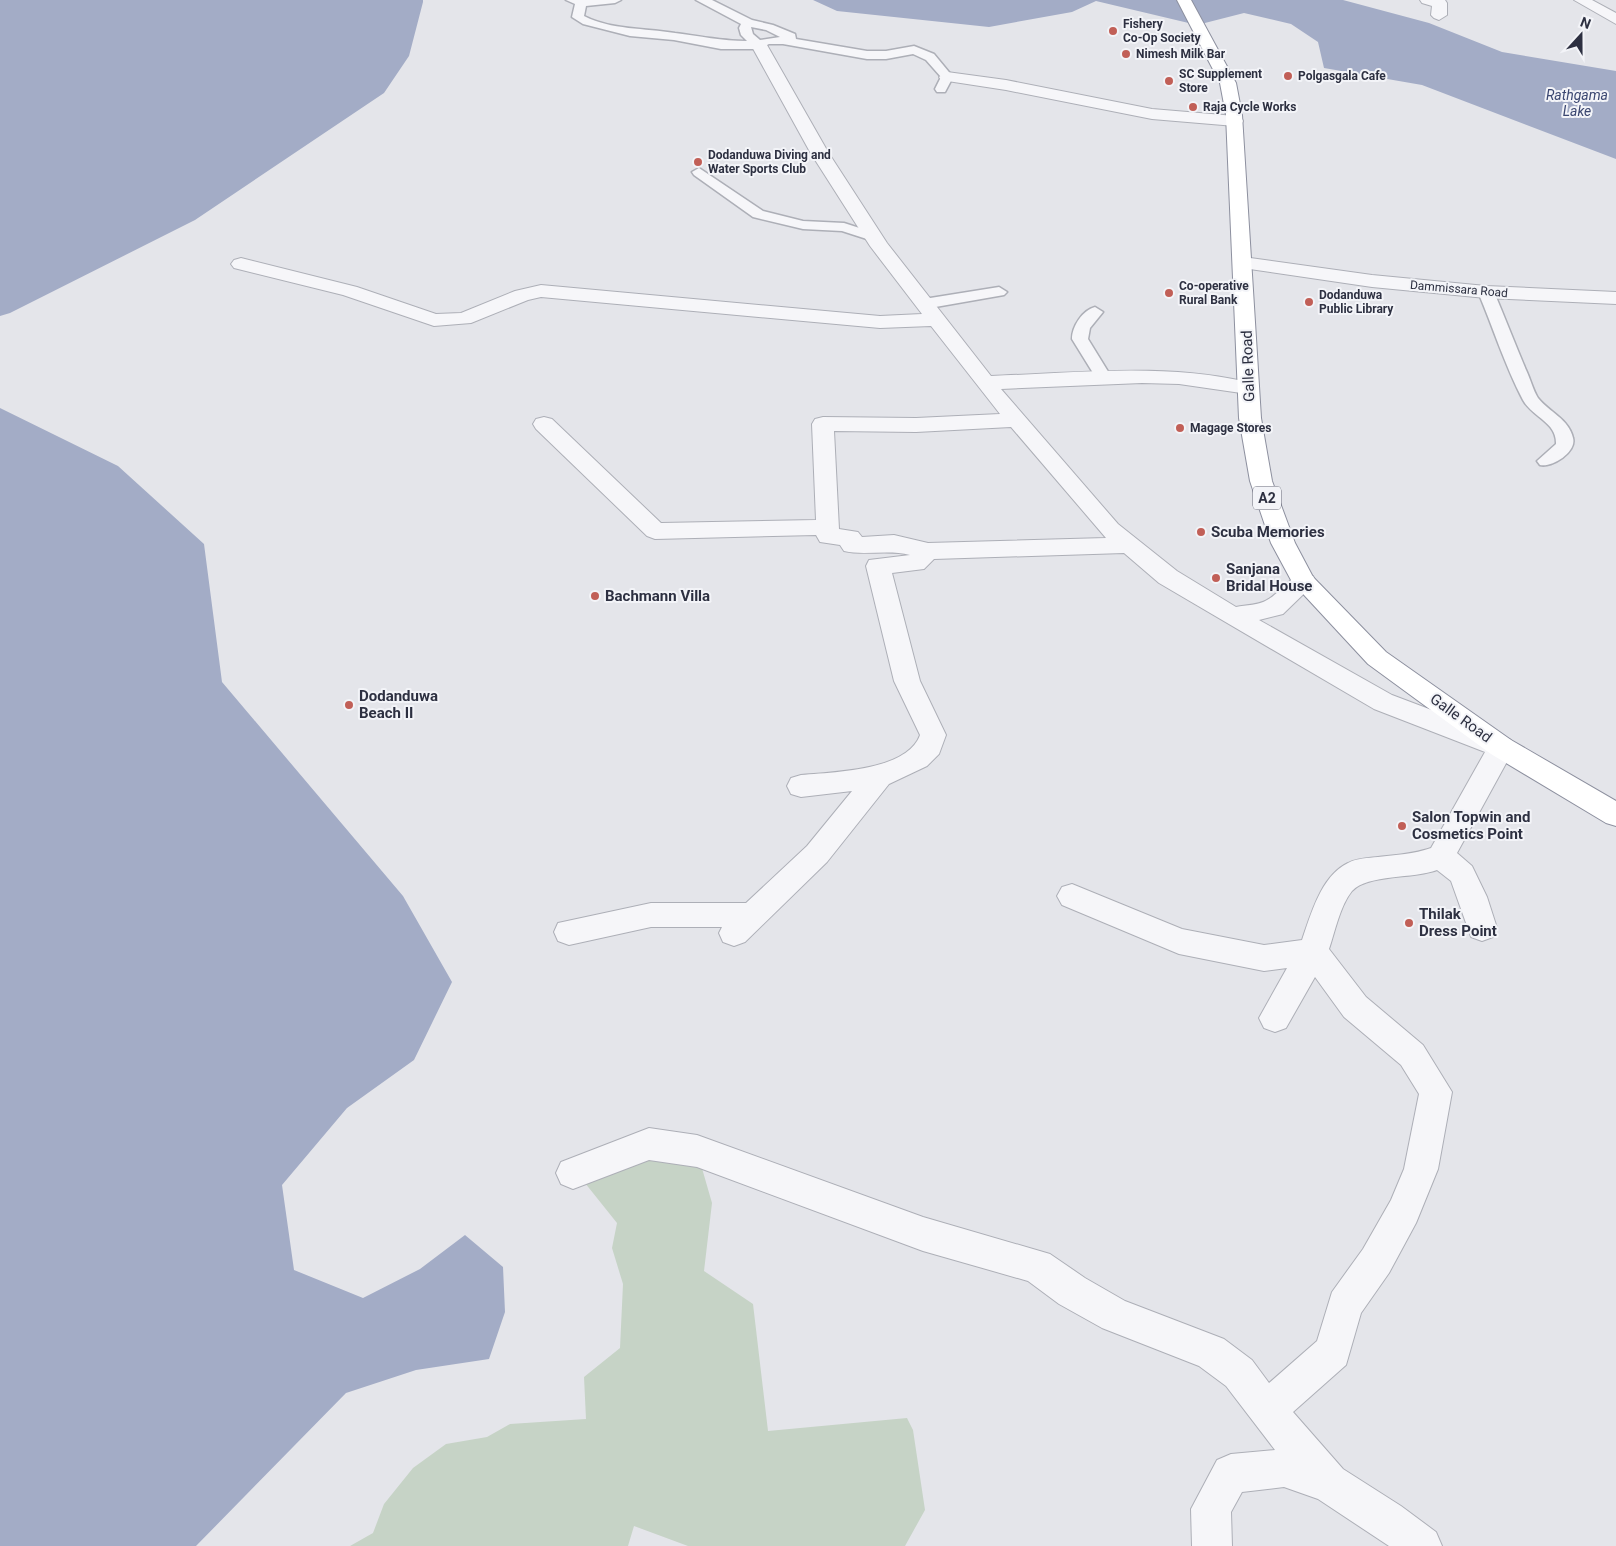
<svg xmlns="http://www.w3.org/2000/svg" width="1616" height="1546" font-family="Roboto,sans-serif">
	<rect width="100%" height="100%" fill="#e4e5ea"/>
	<!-- green -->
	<path fill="#c6d3c6" d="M697,1151L712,1203L704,1271L753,1304L768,1431L907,1418L913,1430L925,1510L905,1546H688L634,1526L628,1546H350L373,1533L384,1504L413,1468L446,1444L487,1437L510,1424L586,1419L584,1377L620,1348L623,1284L612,1248L617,1223L581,1178L601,1160Z"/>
	<!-- water -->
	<path fill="#a3acc6" d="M0,0H423V2L409,56L384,93L195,220L10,313L0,316Z
		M813,0H1343L1429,23L1502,52L1616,71V159L1422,85L1324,68L1318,42L1291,24L1244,13L1197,25L1096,1L1072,12L989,27L837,11Z
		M0,408L118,466L204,544L222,682L403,896L452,982L414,1060L347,1108L282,1185L294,1270L363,1298L420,1269L465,1235L503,1267L505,1312L489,1359L416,1370L346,1393L196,1546H0Z"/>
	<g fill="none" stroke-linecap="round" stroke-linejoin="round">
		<defs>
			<path id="lane" d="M566,0H621L615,3L586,6L584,16C611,30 645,28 675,33C700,36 722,41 747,41L741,35L739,28L741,24L696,0H712L752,20L773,25L795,34L796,39L867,51H886L914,46L934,54L953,77L945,92H937L935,89L941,77L926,60L913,54L886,59H867L783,44H769L759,49H721L674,40L630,36L583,24L572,17L575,4ZM751,27L766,30L780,37L760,40L753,34Z
				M699,168L763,211L803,221L844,223L878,234L880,237L873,241L842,231L803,229L753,217L694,175L692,172Z
				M999,287L1007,292L1004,295L924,309L916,304L924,299Z
				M1486,287L1494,292C1505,318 1515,344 1526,370C1530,378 1533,390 1538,398C1549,412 1569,419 1573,438C1577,452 1552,468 1540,465L1537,461L1556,444C1557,422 1532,417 1523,400C1505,366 1493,327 1478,292Z
				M1095,307L1103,312L1090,328L1088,339L1112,378L1104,383L1098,381L1072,339C1072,326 1083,310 1095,307Z"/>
			<path id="street" d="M1420,0H1445L1447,3V15L1439,20L1434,18L1431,15L1432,6L1422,3Z
				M1574,0H1592L1616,13V24Z
				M759,40L767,45L828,152L887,243L991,376C1078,373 1169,362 1255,384L1259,388L1255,392L1248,394L1179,384L1142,383L1001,389L1118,524L1177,571L1236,607C1246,605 1259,605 1267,600C1284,591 1291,570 1313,576L1316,582L1283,614L1259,620L1392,695L1511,740L1515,747L1457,853L1472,866L1487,897L1497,928L1493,937L1482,941L1471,937L1451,881L1437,870C1414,879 1368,874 1352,891C1340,906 1335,931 1329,949L1366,997L1423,1045L1452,1092L1438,1169L1416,1223L1389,1273L1361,1313L1346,1365L1293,1412L1343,1469L1401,1506L1436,1532L1442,1546H1389L1318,1499L1284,1487L1242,1492L1231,1512L1232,1546H1192L1191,1509L1217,1460L1231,1454L1275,1450L1226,1386L1199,1366L1102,1328L1059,1304L1028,1281L923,1251L697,1167L649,1160L573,1189L561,1184L556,1173L561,1162L649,1128L697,1135L923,1217L1050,1254L1085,1278L1125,1301L1224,1339L1252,1360L1269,1383L1317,1341L1332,1292L1363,1249L1391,1200L1404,1169L1419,1094L1401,1065L1344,1017L1315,977L1286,1028L1275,1032L1264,1028L1259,1018L1287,968L1264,971L1179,954L1062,905L1057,896L1062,887L1072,884L1182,929L1264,945L1302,940C1311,914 1321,876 1348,863C1357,858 1368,858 1378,857C1396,855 1414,854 1431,848L1485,752L1374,709L1159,583L1124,553L934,559L924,569L892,573L920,681L946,735L939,754L927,766L889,784L827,862L745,942L734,946L723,942L719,933L722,927H651L569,945L558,941L554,932L558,923L651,903H746L807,846L852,791L801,797L791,794L787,786L791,778L801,775C833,772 907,771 920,735L894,681L866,566L869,560L910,555C888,549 865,556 844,551L840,545L820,542L816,535L655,539L647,536L536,429L533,424L536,419L544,417L552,419L661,523L816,520L812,424L815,419L823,417L916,418L1000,414L931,326L880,328L541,297L528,300L471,323L434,326L343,295L234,268L231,264L234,260L241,258L357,287L436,314L461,313L515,291L541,285L880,316L922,314L870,246L810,152L751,45ZM1011,427L1106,538L928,543L894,535L862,537L858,532L839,529L834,431L916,432Z
				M947,72L1006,80L1152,109L1235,116L1241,117L1243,121L1241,125L1235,126L1152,119L1006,90L941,80L939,77Z
				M1243,257L1372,275L1486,286L1616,292V304L1486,298L1372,287L1236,267L1233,263L1236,259Z"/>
			<path id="highway" d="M1177,0H1191L1236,83L1242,115L1261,418L1272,481L1295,543L1313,577L1386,652L1511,740L1616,801V826L1606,823L1491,754L1368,664L1292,582L1271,543L1250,481L1239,418L1226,115L1220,83Z"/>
		</defs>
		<!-- lane casing -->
		<use href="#lane" stroke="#adafb7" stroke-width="3"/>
		<!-- street casing -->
		<use href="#street" stroke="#adafb7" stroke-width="2"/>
		<!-- highway casing -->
		<use href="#highway" stroke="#8d909f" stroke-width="2"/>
		<!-- lane -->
		<use href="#lane" fill="#f6f6f9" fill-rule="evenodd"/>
		<!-- street -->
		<use href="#street" fill="#f6f6f9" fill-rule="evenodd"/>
		<!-- highway -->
		<use href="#highway" fill="#fff" fill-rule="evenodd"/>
	</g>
	<!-- markers -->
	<g fill="#c15f57" stroke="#f3f4f8" stroke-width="2">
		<circle cx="1113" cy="31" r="5"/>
		<circle cx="1126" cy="54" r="5"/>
		<circle cx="1288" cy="76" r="5"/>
		<circle cx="1169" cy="81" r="5"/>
		<circle cx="1193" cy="107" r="5"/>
		<circle cx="698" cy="162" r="5"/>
		<circle cx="1169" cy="293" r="5"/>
		<circle cx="1309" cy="302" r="5"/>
		<circle cx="1180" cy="428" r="5"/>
		<circle cx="1201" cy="532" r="5"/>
		<circle cx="1216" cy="578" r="5"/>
		<circle cx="595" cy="596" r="5"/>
		<circle cx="349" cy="705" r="5"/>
		<circle cx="1402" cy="826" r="5"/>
		<circle cx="1409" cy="923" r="5"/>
	</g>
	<g text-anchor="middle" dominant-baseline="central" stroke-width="4" stroke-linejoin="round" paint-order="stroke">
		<!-- far-poi labels -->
		<g font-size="12" font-weight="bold" fill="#2d3041" stroke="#f3f4f8" text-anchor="start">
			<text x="1123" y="24">Fishery<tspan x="1123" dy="14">Co-Op Society</tspan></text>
			<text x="1136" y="54">Nimesh Milk Bar</text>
			<text x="1179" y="74">SC Supplement<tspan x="1179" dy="14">Store</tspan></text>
			<text x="1298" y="76">Polgasgala Cafe</text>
			<text x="1203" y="107">Raja Cycle Works</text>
			<text x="708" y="155">Dodanduwa Diving and<tspan x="708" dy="14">Water Sports Club</tspan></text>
			<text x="1179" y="286">Co-operative<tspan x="1179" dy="14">Rural Bank</tspan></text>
			<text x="1319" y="295">Dodanduwa<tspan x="1319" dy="14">Public Library</tspan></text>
			<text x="1190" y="428">Magage Stores</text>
		</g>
		<!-- far-street labels -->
		<g font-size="12" fill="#2d3041" stroke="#f3f4f8">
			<text transform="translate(1459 289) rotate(5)">Dammissara Road</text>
		</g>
		<!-- far-water labels -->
		<g font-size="14" font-style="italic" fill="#3b4771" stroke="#f3f4f8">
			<text x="1577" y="95">Rathgama<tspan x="1577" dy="16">Lake</tspan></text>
		</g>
		<!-- shield labels -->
		<rect fill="#f3f4f8" stroke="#686b78" stroke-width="1" x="1253" y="486.5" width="28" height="23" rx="4"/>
		<g font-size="14" font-weight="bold" fill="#2d3041">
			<text x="1267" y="498">A2</text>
		</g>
		<!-- street labels -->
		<g font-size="15" fill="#2d3041" stroke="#f3f4f8">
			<text transform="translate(1248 366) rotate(-92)">Galle Road</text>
			<text transform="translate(1461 718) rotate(36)">Galle Road</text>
		</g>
		<!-- poi labels -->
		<g font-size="15" font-weight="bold" fill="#2d3041" stroke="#f3f4f8" text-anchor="start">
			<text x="1211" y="532">Scuba Memories</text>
			<text x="1226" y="569">Sanjana<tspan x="1226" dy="17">Bridal House</tspan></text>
			<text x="605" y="596">Bachmann Villa</text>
			<text x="359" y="696">Dodanduwa<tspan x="359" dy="17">Beach II</tspan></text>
			<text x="1412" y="817">Salon Topwin and<tspan x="1412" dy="17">Cosmetics Point</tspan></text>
			<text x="1419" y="914">Thilak<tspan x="1419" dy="17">Dress Point</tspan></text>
		</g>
	</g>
	<!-- north arrow -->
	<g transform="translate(1581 35) rotate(21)" stroke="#f3f4f8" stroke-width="4" paint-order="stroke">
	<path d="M0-4L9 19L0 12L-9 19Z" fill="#2d3041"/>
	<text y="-8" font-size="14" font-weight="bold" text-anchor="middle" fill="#2d3041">N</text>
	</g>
</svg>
